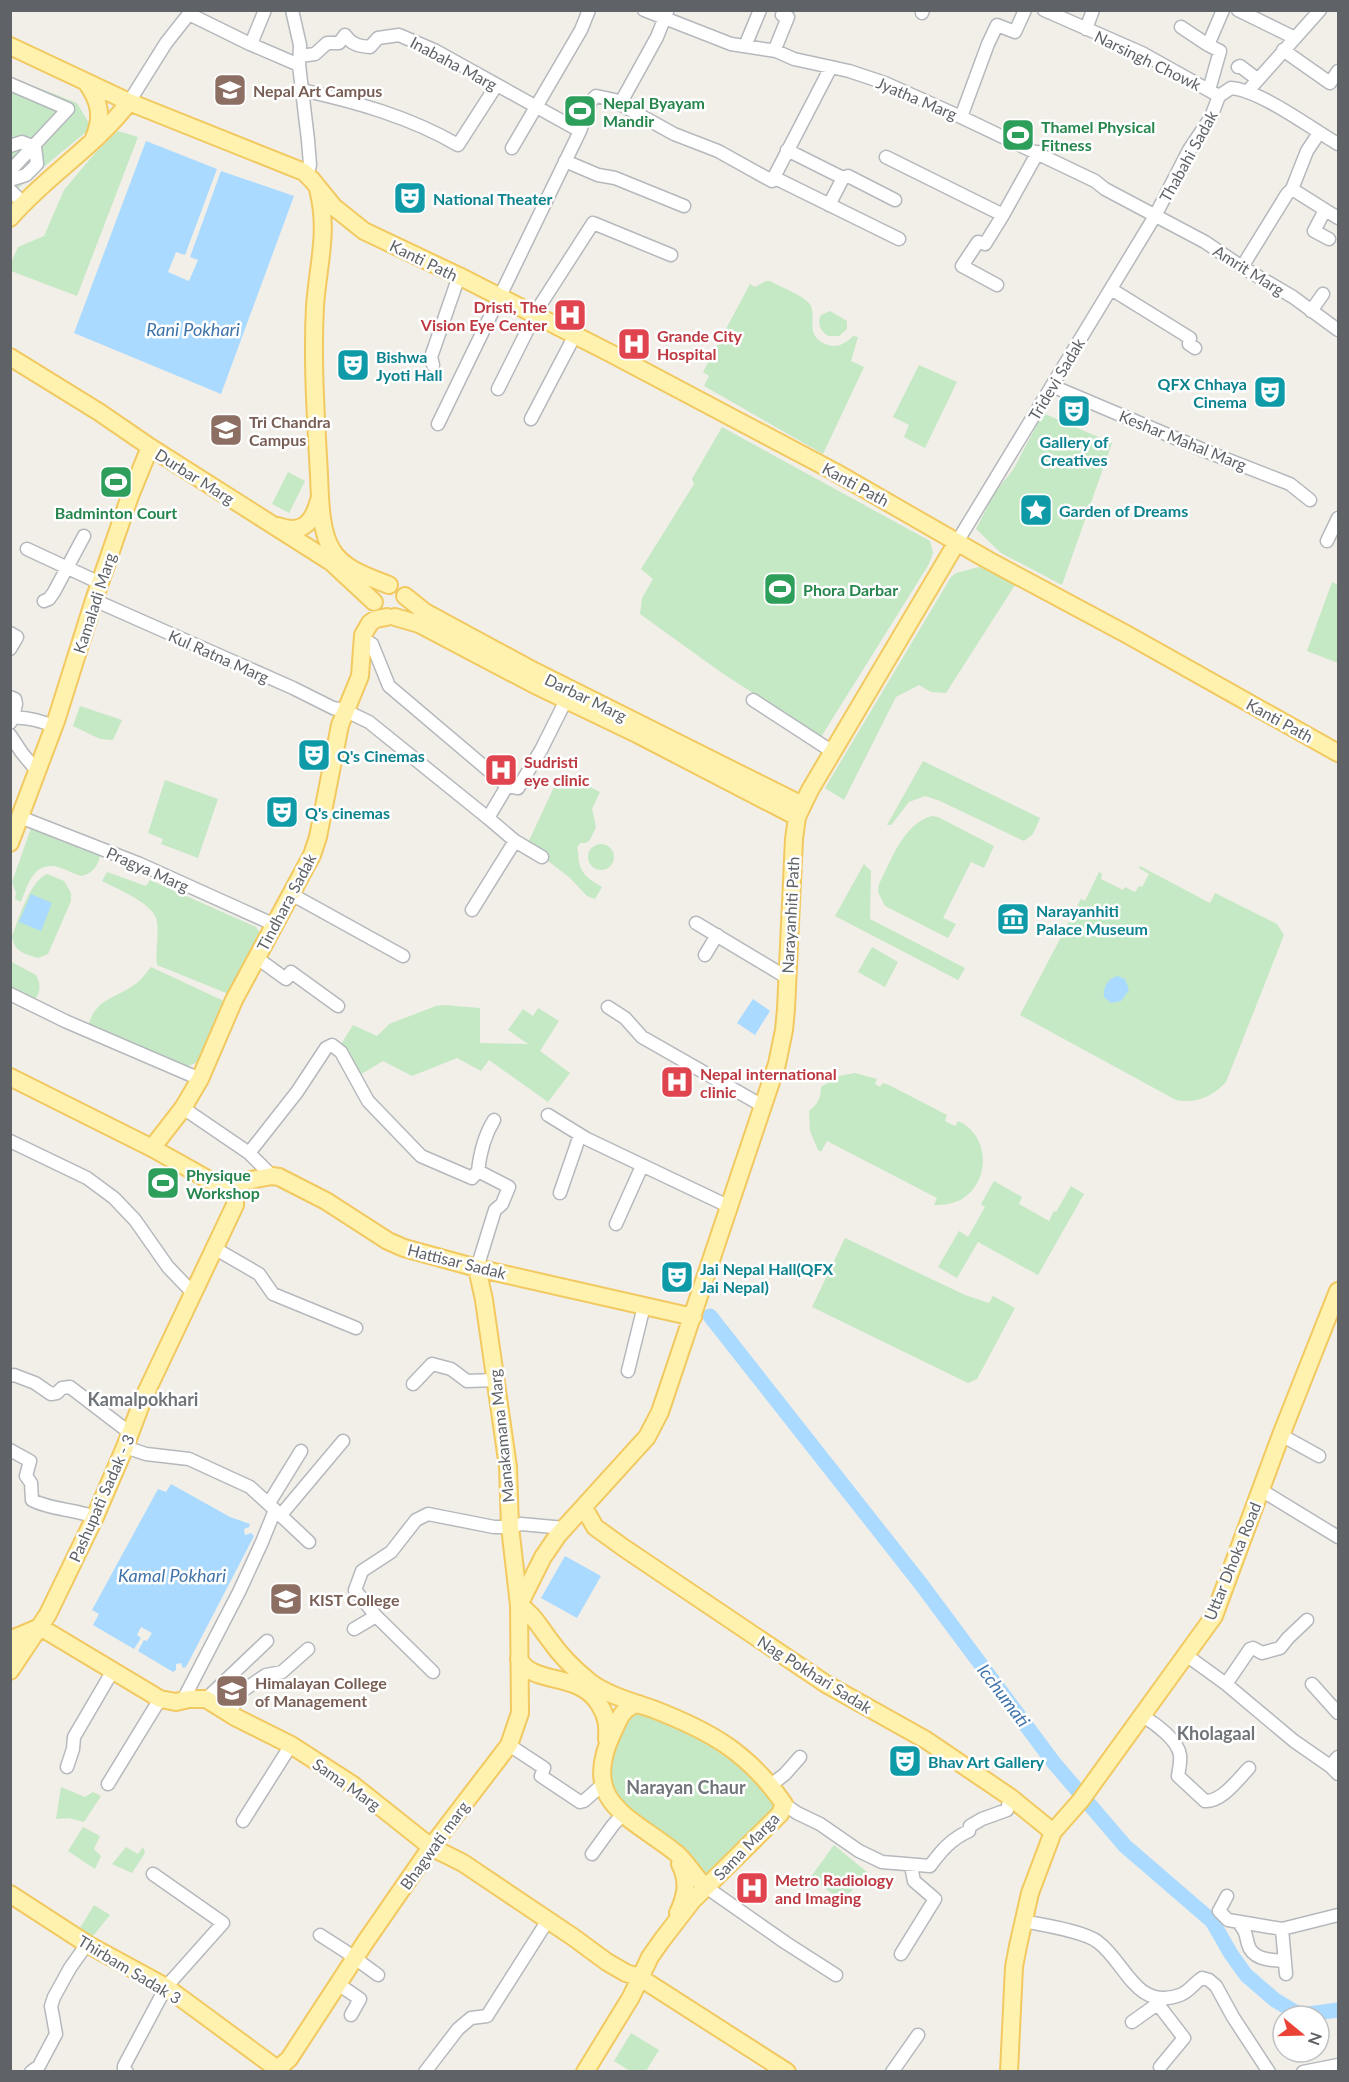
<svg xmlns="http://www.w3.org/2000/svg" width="1349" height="2082" font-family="Lato,sans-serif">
	<rect width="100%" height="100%" fill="#f1efe8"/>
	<!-- green -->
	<path fill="#c5e8c5" d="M11,77L77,103L90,125L86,132L11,194Z
		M118,131L138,137L77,296L11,271V263L18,247L44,236L64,190L95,153Z
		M766,281H770C782,288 798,293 808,302C820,313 801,336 828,345C838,348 846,343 853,336L858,337L851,361L864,367L823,454L704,386L709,376L703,372L750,284L755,287Z
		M830,311L847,321V329L839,336H828C820,331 817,323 821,315Z
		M919,365L957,382L925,448L904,437L909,425L893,417Z
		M1043,413L1112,443L1062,585L1001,553L976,529L995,492L1013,470Z
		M722,427L930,541L933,553L929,564L821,737L722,673L640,614L642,598L653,579L641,569L694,484L692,479Z
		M288,472L305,481L289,513L272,504Z
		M979,567L1017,582L946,693L931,692L919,685L896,697L844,800L825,788L951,577L956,573Z
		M1332,582L1338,585V663L1307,651Z
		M80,706L122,720L113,740L100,739L73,726Z
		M923,761L1040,818L1033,834L1024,841L940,801L925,796L909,802L891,825H887Z
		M561,772L600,792L592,809L596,827L590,840L586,843H580L577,848C579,853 578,856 579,862C581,875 592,881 602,887L595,899L587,896L569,877L527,845Z
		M165,780L218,799L198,858L161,844L163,839L148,833Z
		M932,816L938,817L994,846L984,868L971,862L943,918L956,924L948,938L885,906L878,892L879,884C892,859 903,824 932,816Z
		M32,825L100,856C98,866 92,874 81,876C73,874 66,869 58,867C34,861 28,884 21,902L15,899L16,893L12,882Z
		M588 857a13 13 0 1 1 26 0a13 13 0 1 1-26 0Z
		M864,864L871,871L870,919L965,968L958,980L835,916Z
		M1140,866L1210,903L1215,893L1277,924L1284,935L1226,1082C1212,1097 1195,1104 1176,1100L1020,1015L1081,899L1085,901L1099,872L1102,874L1101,879L1123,890L1125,887L1135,892L1139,886L1142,887L1149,874L1139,868Z
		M107,872L146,886L150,880L256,927L263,937L231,995L157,965C155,951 159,937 157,922C156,904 117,889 102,881Z
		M47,874L64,881L71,893V901L48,954L38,958C25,954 14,952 12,936C19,919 29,882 47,874Z
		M872,947L898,962L885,987L858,972Z
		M10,961L36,975C41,984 41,993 34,1000L11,990Z
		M151,967L224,1001L203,1060L186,1067L88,1025C98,997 113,1000 134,985C141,981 146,973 151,967Z
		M443,1005L480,1008V1043L528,1044L508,1030L523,1009L533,1016L538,1008L559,1021L540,1051L570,1073L548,1102L489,1060L481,1071L457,1058L412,1076L383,1061L360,1075L350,1053L340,1046L353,1025L377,1036L389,1024L436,1006Z
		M855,1073L877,1079L875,1084L880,1087L883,1083L889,1085L947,1115L945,1121L955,1126L958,1121C990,1135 991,1181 962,1199C953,1204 943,1205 934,1205L937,1198L827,1141L821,1152L818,1150L810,1131L809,1111C818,1104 821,1098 821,1087L839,1076Z
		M994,1181L1022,1197L1019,1204L1049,1221L1054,1211L1056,1212L1071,1186L1084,1194L1038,1275L978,1242L957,1278L938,1267L959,1231L968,1237L985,1207L981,1204Z
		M845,1238L965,1295L989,1303L993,1296L1015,1308L977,1379L968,1383L812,1307Z
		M633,1708L641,1710L737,1756L776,1806L709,1880L638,1817L613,1791L608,1777L619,1726Z
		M61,1787L85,1797L93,1792L101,1796L84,1822L69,1818L56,1819Z
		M83,1827L100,1836L94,1849L101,1856L95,1869L68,1851Z
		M834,1845L867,1872L843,1901L810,1878Z
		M126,1847L138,1854L143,1847L145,1853L132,1873L112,1864Z
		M94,1905L110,1915L93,1936L80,1928Z
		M631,2033L659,2050L646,2071H630L614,2061Z"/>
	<!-- water -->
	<path fill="#aadaff" d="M146,141L217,169L185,255L176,252L168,272L189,281L198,260L190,257L221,171L294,196L221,394L74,333Z
		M31,894L52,903L41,931L19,922Z
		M1117,976L1125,979L1129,990L1121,1001L1111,1003L1104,997C1103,988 1107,979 1117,976Z
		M753,999L770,1011L755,1035L737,1023Z
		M171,1484L230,1517L250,1524L249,1527L244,1529L245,1535L251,1533L254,1536L186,1667L183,1668L181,1663L176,1664V1670L173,1672L138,1651L144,1640L147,1641L152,1633L141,1627L137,1635L141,1638L134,1649L93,1625L99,1614L92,1610L158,1489L166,1492Z
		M565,1556L601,1576L577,1618L541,1598Z"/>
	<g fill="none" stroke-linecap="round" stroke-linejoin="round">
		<!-- river -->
		<path stroke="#aadaff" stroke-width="15" d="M710,1316L921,1584L1054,1763L1125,1846L1212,1921L1231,1954L1246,1975L1275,2000L1300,2015L1338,2010"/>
		<defs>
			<path id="minor" d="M292,10L300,45L299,65L308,140L310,165L307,175
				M644,10L731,44L776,51L794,59L849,71L885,83L961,117L1095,181L1105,189L1205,242L1242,267L1293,297L1338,330
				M1044,10L1142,53L1219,96
				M1238,10L1295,38
				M922,13L923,10
				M189,14L250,44L299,65
				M1181,27L1208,45
				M1086,29L1093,10
				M251,44L265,10
				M745,46L760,10
				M770,50L775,49L788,17L782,15
				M1283,50L1330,83L1338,71
				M300,56L315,54L327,43H339L345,35C352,45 359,46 370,47L378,38L399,35L436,51L580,131
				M1238,67L1240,66L1257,79
				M10,84L68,109L10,171
				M302,90C356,102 410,117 458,145L496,86
				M1209,90L1220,51L1208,45L1223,10
				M1247,92L1320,10
				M1219,96L1231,88C1260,90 1312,129 1338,144
				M129,102L166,43L192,10
				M620,104L674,134L718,151L772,181L831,67
				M961,117L988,44L997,25L1015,32L1025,10
				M10,146L22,142L35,147L37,164L26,175L10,180
				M512,148L581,30L589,10
				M787,150L843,178L848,176L895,200
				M886,157L1003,215L1038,152
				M565,161L598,175L615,178L684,206
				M773,177L899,239
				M1292,189L1338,218
				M10,190L23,203
				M829,205L843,178
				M1325,210L1314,231L1329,239
				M1242,267L1287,194L1292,189L1307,151L1319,133
				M997,285L962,266L978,242L985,244L1003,215
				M1111,289L1190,338L1189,344L1195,348
				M1311,311L1323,294
				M433,365L431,357L459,276
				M1052,386L1213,454L1290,484L1310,500
				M498,389L539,307L593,223L671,255
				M531,419L575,335
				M438,424L580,131L591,101L596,96L615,100L620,104L657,37L667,12
				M1327,541L1338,518
				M957,542L1155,216L1189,150L1211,117L1219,96
				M27,549L100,583
				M94,600L293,688L333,708L344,710L369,722L488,818
				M44,601L49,599L54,592L84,536
				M10,633L17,637L10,649
				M363,639L372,644L389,686L507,786
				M10,697L15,699L16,704L13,718
				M753,700L833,752
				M10,723L13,718C28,717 40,721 54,726
				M10,735L22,753L37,771
				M20,817L140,864L275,925
				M542,857L515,841L488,818L507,786L518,788L541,750L566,700
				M291,894L403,956
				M472,910L515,841
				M696,923L786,977
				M705,955L717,935
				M257,958L286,979L291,972L338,1006
				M10,994L65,1021L200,1079
				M608,1007L625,1018L642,1037L763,1106
				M183,1108L249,1153L272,1176
				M548,1115L587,1139L728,1206
				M10,1141L87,1178L114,1198L135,1220L168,1267L193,1293
				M249,1153L297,1092L326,1048L332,1045L341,1052L368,1101L421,1156L472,1178L478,1171L509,1187L502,1204L495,1210L477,1268
				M478,1171C480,1153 484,1136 494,1120
				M560,1193L580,1135
				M616,1224L642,1166
				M214,1248L259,1274L273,1294L356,1328
				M628,1371L644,1306
				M10,1376L14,1375L35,1383L51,1394L57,1393L62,1388L70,1387L130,1433
				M413,1384L432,1364L451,1369L467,1381L496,1380
				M1281,1435L1319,1456
				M125,1447L146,1454L189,1459L250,1487L275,1510L262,1542L239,1592L183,1700
				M10,1450L30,1461L26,1476L31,1483L32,1500C51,1510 74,1509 95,1517
				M1261,1490L1338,1537
				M269,1503L301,1451
				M275,1510L309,1542
				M280,1516L343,1441
				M354,1629L376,1616
				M1186,1655L1226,1684L1294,1741L1330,1766L1338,1774
				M433,1672L376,1616L355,1590L362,1571L391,1552L416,1520L428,1514L494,1527H510L521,1524L565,1528
				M1226,1684L1250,1649L1253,1648L1262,1653L1280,1648L1288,1638L1307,1620
				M1312,1684L1338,1713
				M206,1699L267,1641
				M229,1714L242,1691L266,1675L282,1672L308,1649
				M1142,1716C1155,1723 1178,1740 1180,1755C1181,1762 1179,1769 1178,1776L1205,1801C1222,1802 1238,1779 1249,1768
				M509,1745L544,1768L541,1776L580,1802L584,1801L602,1785
				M1330,1766L1338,1757
				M67,1767L73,1749L74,1737L112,1672
				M108,1784L160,1699
				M771,1785L785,1774L800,1757
				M784,1804L797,1813L820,1824L859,1851L882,1862L930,1866C941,1851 951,1839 969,1831L970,1826L982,1819L1007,1810L1010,1797
				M243,1821L291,1745
				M592,1854L613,1825L623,1814
				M706,1887L786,1943L836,1975
				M1227,1896L1219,1911L1228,1920L1282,1929L1338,1915
				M1023,1921C1042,1925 1084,1931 1098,1942C1126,1963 1136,2011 1180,1995C1189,1992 1194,1983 1202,1978L1209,1980L1216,1986L1233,2017L1269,2072
				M1239,1923C1247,1934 1245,1933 1248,1944C1252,1960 1271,1960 1284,1961
				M1282,1929L1286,1974
				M320,1935L345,1951L378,1975
				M901,1954L935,1899L914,1881L911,1866
				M338,1984L360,1999L351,2015
				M1157,2003L1184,2038L1160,2067
				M1132,2022L1163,2000
				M31,2072L39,2066L56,2034L51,2006L54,1997L70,1968L87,1944
				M127,2072L124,2069V2066L166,1987L223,1923L153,1874
				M425,2072L458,2029L471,2018L487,2016L548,1920
				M892,2072L918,2035
				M1303,2072L1338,2065"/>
			<path id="major" d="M10,46L129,102L304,172L312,180L334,207L364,231L459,276L610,353L835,472L988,560L1128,635L1338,753
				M86,82C100,101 103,117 94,138
				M318,189C329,232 318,264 315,306C312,362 316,419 319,475C320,496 320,532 332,550C344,570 369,577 389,585
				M10,218C46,176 96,146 129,102
				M10,357L99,412L150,447L331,562L374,602
				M278,526C302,535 313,523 319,500
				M405,596L425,612L534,671L802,805
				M395,617L419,624L535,685L637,734L797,817
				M10,843L56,721L94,600L130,496L150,447
				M10,1077L152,1148L211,1181L235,1183L272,1176L279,1177L326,1201L388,1241L404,1248L477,1268L693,1317
				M152,1148L183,1108L200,1079L234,1000L312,855L318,837L340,725L360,676L363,635L370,623L376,619L387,617
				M584,1508L595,1527L624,1548L826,1684L926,1740L1010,1797L1053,1832
				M519,1605L543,1557L558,1535L647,1437L660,1412L777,1064L784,1030L786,1009L794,839L797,817L810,790L957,542
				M519,1605C533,1614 539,1626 549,1639C560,1655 575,1670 590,1682C607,1695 633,1702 653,1709C710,1731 748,1752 784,1804L780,1814L692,1901L662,1940L650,1957L631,1997L585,2072
				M40,1627L160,1699L176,1702L189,1699H206L235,1717L291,1745L353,1785L431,1847L463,1863L573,1937L607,1962L626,1973L639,1977L787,2072
				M519,1659C533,1686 579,1671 599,1704C607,1716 608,1726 607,1740
				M14,1665V1638L40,1627
				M10,1671L48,1614L95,1517L125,1447L143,1399L235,1205V1183
				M639,1704C623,1706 619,1719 613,1732C579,1803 630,1816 676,1853C688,1863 694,1877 706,1887
				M10,1894L87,1944L166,1987L276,2068
				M678,1913C686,1896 689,1881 680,1864
				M274,2072L289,2059L366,1941L431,1847L509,1745L520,1713L519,1605L510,1527L508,1467L484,1300L477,1268
				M1009,2072L1014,1967L1018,1946L1030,1893L1053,1832L1081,1800L1214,1616L1281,1435L1338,1291"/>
		</defs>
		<!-- minor casing -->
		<use href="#minor" stroke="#b5b8bc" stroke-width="15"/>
		<!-- major casing -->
		<use href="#major" stroke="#f2c960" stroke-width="20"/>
		<!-- minor -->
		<use href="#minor" stroke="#fff" stroke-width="12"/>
		<!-- major -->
		<use href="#major" stroke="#fff2af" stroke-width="16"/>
	</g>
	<!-- icons -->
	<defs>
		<symbol id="university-square" viewBox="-11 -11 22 22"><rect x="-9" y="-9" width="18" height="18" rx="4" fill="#8d6e63" stroke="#fff"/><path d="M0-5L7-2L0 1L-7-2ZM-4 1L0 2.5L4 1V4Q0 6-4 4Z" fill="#fff"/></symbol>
		<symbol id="stadium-square" viewBox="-11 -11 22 22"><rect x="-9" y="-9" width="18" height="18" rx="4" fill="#2e9e5b" stroke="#fff"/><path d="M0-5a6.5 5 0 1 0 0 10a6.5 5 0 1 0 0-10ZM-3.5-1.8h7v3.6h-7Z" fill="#fff"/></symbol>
		<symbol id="theatre-square" viewBox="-11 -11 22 22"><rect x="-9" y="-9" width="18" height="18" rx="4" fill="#0f9aa8" stroke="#fff"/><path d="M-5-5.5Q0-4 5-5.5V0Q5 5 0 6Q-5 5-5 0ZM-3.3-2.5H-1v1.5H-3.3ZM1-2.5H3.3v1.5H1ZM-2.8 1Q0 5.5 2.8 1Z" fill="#fff"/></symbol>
		<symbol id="hospital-square" viewBox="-11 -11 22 22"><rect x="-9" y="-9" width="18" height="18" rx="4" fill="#e0444e" stroke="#fff"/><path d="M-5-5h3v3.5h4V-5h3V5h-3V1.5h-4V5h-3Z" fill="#fff"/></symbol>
		<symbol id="sight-square" viewBox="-11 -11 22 22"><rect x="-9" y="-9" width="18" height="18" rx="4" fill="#0f9aa8" stroke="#fff"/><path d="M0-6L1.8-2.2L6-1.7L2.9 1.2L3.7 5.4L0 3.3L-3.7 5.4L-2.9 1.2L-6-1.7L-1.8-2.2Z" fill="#fff"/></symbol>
		<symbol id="museum-square" viewBox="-11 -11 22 22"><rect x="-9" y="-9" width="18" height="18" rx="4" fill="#0f9aa8" stroke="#fff"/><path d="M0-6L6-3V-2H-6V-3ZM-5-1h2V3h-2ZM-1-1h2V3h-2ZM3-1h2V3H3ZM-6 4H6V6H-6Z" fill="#fff"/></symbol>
	</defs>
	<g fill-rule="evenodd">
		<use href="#university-square" x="211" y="71" width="38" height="38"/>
		<use href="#stadium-square" x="561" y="92" width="38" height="38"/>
		<use href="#stadium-square" x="999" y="116" width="38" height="38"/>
		<use href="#theatre-square" x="391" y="179" width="38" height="38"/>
		<use href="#hospital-square" x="551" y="296" width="38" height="38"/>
		<use href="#hospital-square" x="615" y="325" width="38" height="38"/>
		<use href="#theatre-square" x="334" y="346" width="38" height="38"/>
		<use href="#theatre-square" x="1251" y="373" width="38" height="38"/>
		<use href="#theatre-square" x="1055" y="392" width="38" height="38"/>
		<use href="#university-square" x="207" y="411" width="38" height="38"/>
		<use href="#stadium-square" x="97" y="463" width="38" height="38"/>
		<use href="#sight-square" x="1017" y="491" width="38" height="38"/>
		<use href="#stadium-square" x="761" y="570" width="38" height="38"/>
		<use href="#theatre-square" x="295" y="736" width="38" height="38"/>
		<use href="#hospital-square" x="482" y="751" width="38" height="38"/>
		<use href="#theatre-square" x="263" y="793" width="38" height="38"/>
		<use href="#museum-square" x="994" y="900" width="38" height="38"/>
		<use href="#hospital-square" x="658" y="1063" width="38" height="38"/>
		<use href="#stadium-square" x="144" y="1164" width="38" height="38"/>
		<use href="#theatre-square" x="658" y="1258" width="38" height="38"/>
		<use href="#university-square" x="267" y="1580" width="38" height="38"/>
		<use href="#university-square" x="213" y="1672" width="38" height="38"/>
		<use href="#theatre-square" x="886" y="1742" width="38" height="38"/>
		<use href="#hospital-square" x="733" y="1869" width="38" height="38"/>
	</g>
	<g text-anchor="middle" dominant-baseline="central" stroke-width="5" stroke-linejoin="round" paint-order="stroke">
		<!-- street labels -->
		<g font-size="16" fill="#5f6368" stroke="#fff">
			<text transform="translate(1148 60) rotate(26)">Narsingh Chowk</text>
			<text transform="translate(454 63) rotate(28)">Inabaha Marg</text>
			<text transform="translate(917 98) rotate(23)">Jyatha Marg</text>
			<text transform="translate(1188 156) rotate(-61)">Thabahi Sadak</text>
			<text transform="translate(424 260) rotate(26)">Kanti Path</text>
			<text transform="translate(1249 270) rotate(32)">Amrit Marg</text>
			<text transform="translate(1056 379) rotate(-59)">Tridevi Sadak</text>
			<text transform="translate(1183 440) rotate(22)">Keshar Mahal Marg</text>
			<text transform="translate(195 476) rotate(32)">Durbar Marg</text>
			<text transform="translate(856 484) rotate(29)">Kanti Path</text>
			<text transform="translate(94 603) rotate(-72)">Kamaladi Marg</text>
			<text transform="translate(219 656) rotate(24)">Kul Ratna Marg</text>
			<text transform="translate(586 697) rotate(26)">Darbar Marg</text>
			<text transform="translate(1280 720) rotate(29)">Kanti Path</text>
			<text transform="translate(148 869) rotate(24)">Pragya Marg</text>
			<text transform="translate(286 902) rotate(-62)">Tindhara Sadak</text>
			<text transform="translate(790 915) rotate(-87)">Narayanhiti Path</text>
			<text transform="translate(457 1261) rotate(14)">Hattisar Sadak</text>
			<text transform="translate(501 1436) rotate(-96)">Manakamana Marg</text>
			<text transform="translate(101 1498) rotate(-66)">Pashupati Sadak - 3</text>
			<text transform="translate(1232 1561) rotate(-68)">Uttar Dhoka Road</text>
			<text transform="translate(815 1674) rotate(32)">Nag Pokhari Sadak</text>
			<text transform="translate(347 1784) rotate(35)">Sama Marg</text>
			<text transform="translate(434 1845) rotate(-54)">Bhagwati marg</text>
			<text transform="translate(746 1846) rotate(-46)">Sama Marga</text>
			<text transform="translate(130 1969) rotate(31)">Thirbam Sadak 3</text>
		</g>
		<!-- education labels -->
		<g font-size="16" font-weight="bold" fill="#785e54" stroke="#fff" text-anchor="start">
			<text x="253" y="90">Nepal Art Campus</text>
			<text x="249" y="421">Tri Chandra<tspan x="249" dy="18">Campus</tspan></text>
			<text x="309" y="1599">KIST College</text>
			<text x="255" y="1682">Himalayan College<tspan x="255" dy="18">of Management</tspan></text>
		</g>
		<!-- leisure labels -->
		<g font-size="16" font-weight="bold" fill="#27864d" stroke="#fff" text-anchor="start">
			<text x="603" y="102">Nepal Byayam<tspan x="603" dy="18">Mandir</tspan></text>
			<text x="1041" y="126">Thamel Physical<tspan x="1041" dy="18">Fitness</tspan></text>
			<text x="116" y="512" text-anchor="middle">Badminton Court</text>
			<text x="803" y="589">Phora Darbar</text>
			<text x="186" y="1174">Physique<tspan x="186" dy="18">Workshop</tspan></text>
		</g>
		<!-- culture labels -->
		<g font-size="16" font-weight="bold" fill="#0d838f" stroke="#fff" text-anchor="start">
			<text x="433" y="198">National Theater</text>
			<text x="376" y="356">Bishwa<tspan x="376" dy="18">Jyoti Hall</tspan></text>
			<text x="1247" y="383" text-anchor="end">QFX Chhaya<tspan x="1247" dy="18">Cinema</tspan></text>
			<text x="1074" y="441" text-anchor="middle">Gallery of<tspan x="1074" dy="18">Creatives</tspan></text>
			<text x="1059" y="510">Garden of Dreams</text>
			<text x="337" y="755">Q's Cinemas</text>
			<text x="305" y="812">Q's cinemas</text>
			<text x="1036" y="910">Narayanhiti<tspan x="1036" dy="18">Palace Museum</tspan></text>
			<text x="700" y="1268">Jai Nepal Hall(QFX<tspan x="700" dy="18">Jai Nepal)</tspan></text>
			<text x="928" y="1761">Bhav Art Gallery</text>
		</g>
		<!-- health labels -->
		<g font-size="16" font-weight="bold" fill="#be3a42" stroke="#fff" text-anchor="start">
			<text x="547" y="306" text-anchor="end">Dristi, The<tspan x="547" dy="18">Vision Eye Center</tspan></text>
			<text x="657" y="335">Grande City<tspan x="657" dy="18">Hospital</tspan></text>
			<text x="524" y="761">Sudristi<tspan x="524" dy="18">eye clinic</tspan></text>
			<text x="700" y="1073">Nepal international<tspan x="700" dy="18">clinic</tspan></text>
			<text x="775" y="1879">Metro Radiology<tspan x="775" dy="18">and Imaging</tspan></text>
		</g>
		<!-- water labels -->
		<g font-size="18" font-style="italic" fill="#4174aa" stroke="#fff">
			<text x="193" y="329">Rani Pokhari</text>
			<text x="172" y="1575">Kamal Pokhari</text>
			<text transform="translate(1004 1695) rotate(53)">Icchumati</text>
		</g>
		<!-- neighbourhood labels -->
		<g font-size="18" font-weight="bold" fill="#70757a" stroke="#fff">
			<text x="143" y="1399">Kamalpokhari</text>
			<text x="1216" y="1733">Kholagaal</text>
			<text x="686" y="1787">Narayan Chaur</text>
		</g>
	</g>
	<!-- border -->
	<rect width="1349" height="2082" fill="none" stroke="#5f6368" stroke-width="24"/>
	<!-- north arrow -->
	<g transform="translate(1301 2034) rotate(109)"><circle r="28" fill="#ffffff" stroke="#bfc1c3" stroke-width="1.5"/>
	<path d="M0-4.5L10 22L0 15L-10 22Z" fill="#ea4335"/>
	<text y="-9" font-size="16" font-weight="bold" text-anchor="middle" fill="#5f6368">N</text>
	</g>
</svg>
